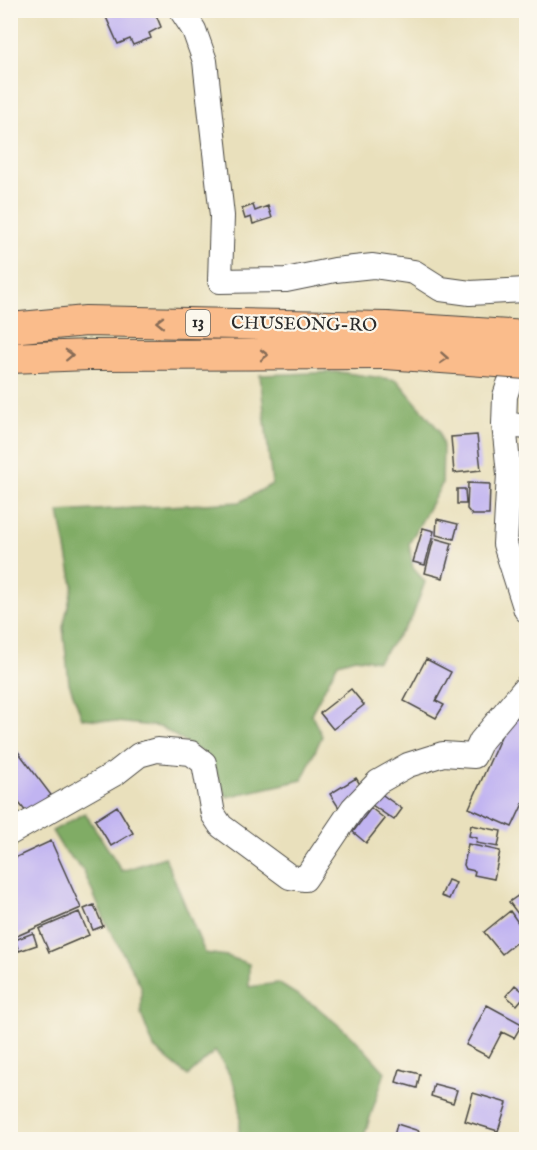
<svg xmlns="http://www.w3.org/2000/svg" width="537" height="1150" font-family="'IM FELL English',serif">
	<rect width="100%" height="100%" fill="#fbf7ec"/>
	<filter id="ink" filterUnits="userSpaceOnUse"><feTurbulence type="fractalNoise" baseFrequency=".0167" numOctaves="2"/><feDisplacementMap in="SourceGraphic" scale="12" xChannelSelector="R" yChannelSelector="G"/><feConvolveMatrix kernelMatrix="1 2 1 2 8 2 1 2 1" color-interpolation-filters="sRGB"/></filter>
	<filter id="wash" filterUnits="userSpaceOnUse"><feTurbulence type="fractalNoise" baseFrequency=".008" numOctaves="4" result="noise"/><feDisplacementMap in="SourceGraphic" scale="24" xChannelSelector="R" yChannelSelector="G"/><feGaussianBlur stdDeviation="1.35" result="paint"/><feColorMatrix in="noise" values="0 0 0 0 0 0 0 0 0 0 0 0 0 0 0 0 0 1.4 0 .05"/><feComposite in="paint" operator="in"/></filter>
	<g filter="url(#wash)">
		<rect width="100%" height="100%" fill="#e9e0bc"/>
		<!-- forest -->
		<path fill="#80ac65" stroke="#566c48" stroke-width="1.5" d="M339,372L397,380L439,430L443,446L442,484L409,544L413,568L425,582L412,618L378,661L355,658L338,663L311,714L322,736L302,780L227,797L209,757L161,727L82,718L69,683L63,627L73,585L59,512L240,502L272,484L260,375Z
			M85,813L122,871L165,857L205,953L227,956L249,964V987L278,983L317,1007L356,1040L385,1072L363,1139H238C245,1101 236,1082 215,1051L188,1076L154,1048L141,1014V986L105,921L83,870L63,849L52,831Z"/>
		<g id="blocks">
			<!-- building -->
			<path fill="#c1b4f1" d="M121,10H154L161,27L149,33L151,38L133,45L130,39L118,44L106,17Z
				M253,205L255,211L268,206L272,218L253,224L251,217L245,219L242,209Z
				M477,435L481,470L454,473L451,437Z
				M468,483L490,484L489,515H472L467,509Z
				M457,489H465L466,504H457Z
				M437,519L458,524L454,539L436,535Z
				M423,528L434,531L425,565L413,562Z
				M434,538L452,543L443,578L425,573Z
				M426,659L451,672L436,701L444,705L436,718L404,701Z
				M351,689L364,705L333,729L320,713Z
				M511,714L526,722V797L512,827L469,808Z
				M16,749L51,795L27,813L10,792V753Z
				M356,778L365,792L341,811L330,794Z
				M380,793L402,809L394,820L372,805Z
				M117,806L133,833L111,846L95,820Z
				M371,808L385,819L366,843L353,832Z
				M471,825L501,831L498,847L476,843L477,838L469,836Z
				M51,841L81,908L10,939V860Z
				M468,844L500,851L494,879L474,875L475,871L466,869L464,865Z
				M448,880L456,883L449,899L441,896Z
				M522,893L526,899V907L518,914L509,902Z
				M94,905L103,926L93,930L84,909Z
				M510,911L526,934L502,954L484,932Z
				M79,912L89,935L49,952L39,929Z
				M33,933L37,945L19,951L15,940Z
				M515,985L526,994L517,1005L506,996Z
				M487,1005L522,1024L514,1038L502,1032L489,1057L466,1045Z
				M400,1069L420,1074L417,1088L396,1082Z
				M434,1084L457,1090L453,1103L431,1096Z
				M473,1093L507,1103L498,1131L465,1121Z
				M397,1124L419,1131L416,1140L394,1136Z"/>
		</g>
	</g>
	<g filter="url(#ink)">
		<use href="#blocks" fill-opacity="0" stroke="#484641" stroke-width="1.5"/>
		<g fill="none" stroke-linecap="round" stroke-linejoin="round">
			<defs>
				<path id="minor" d="M181,10L194,30L205,61L222,216L220,281L286,280L335,270L373,266L414,272L441,289L470,293L526,290
					M521,348L505,396L504,424L509,474L505,544L526,610
					M504,424L526,427
					M10,833L116,773L139,755L157,750L191,753L204,763L213,814L221,826L290,877L305,879L353,808L378,782L408,765L443,754L474,756L481,741L526,687"/>
				<path id="major" d="M10,328L86,321L386,327
					M10,358L89,355L386,354"/>
			</defs>
			<!-- minor casing -->
			<use href="#minor" stroke="#484641" stroke-width="26"/>
			<!-- major casing -->
			<use href="#major" stroke="#484641" stroke-width="32"/>
			<!-- minor -->
			<use href="#minor" stroke="#fff" stroke-width="24"/>
			<!-- major -->
			<use href="#major" stroke="#fabc8b" stroke-width="30"/>
			<defs>
				<path id="major-bridge" d="M386,327L526,336
					M386,354L526,364"/>
			</defs>
			<!-- major-bridge casing -->
			<use href="#major-bridge" stroke="#484641" stroke-width="32" stroke-linecap="butt"/>
			<!-- major-bridge -->
			<use href="#major-bridge" stroke="#fabc8b" stroke-width="30"/>
		</g>
		<!-- one-way arrows -->
		<defs><path id="oneway-chevron" d="M-2-3.5L2.5 0L-2 3.5" fill="none" stroke-width="1.6" stroke-linecap="round" stroke-linejoin="round" transform="scale(1.5)"/></defs>
		<g stroke="#886c56">
			<use href="#oneway-chevron" transform="translate(160 322) rotate(-179)"/>
			<use href="#oneway-chevron" transform="translate(69 355) rotate(-2)"/>
			<use href="#oneway-chevron" transform="translate(264 355)"/>
			<use href="#oneway-chevron" transform="translate(444 358) rotate(4)"/>
		</g>
	</g>
	<g text-anchor="middle" dominant-baseline="central" stroke-width="4.5" stroke-linejoin="round" paint-order="stroke">
		<!-- shield labels -->
		<rect fill="#fbf7ec" stroke="#696865" stroke-width="1.5" x="186" y="310" width="24" height="26" rx="4.5"/>
		<g font-size="16" font-weight="bold" fill="#2b2b2b">
			<text x="198" y="323">13</text>
		</g>
		<!-- street labels -->
		<g font-size="18" fill="#2b2b2b" stroke="#fbf7ec">
			<text transform="translate(304 325) rotate(1)">CHUSEONG-RO</text>
		</g>
	</g>
	<!-- margin -->
	<rect width="537" height="1150" fill="none" stroke="#fbf7ec" stroke-width="36"/>
</svg>
